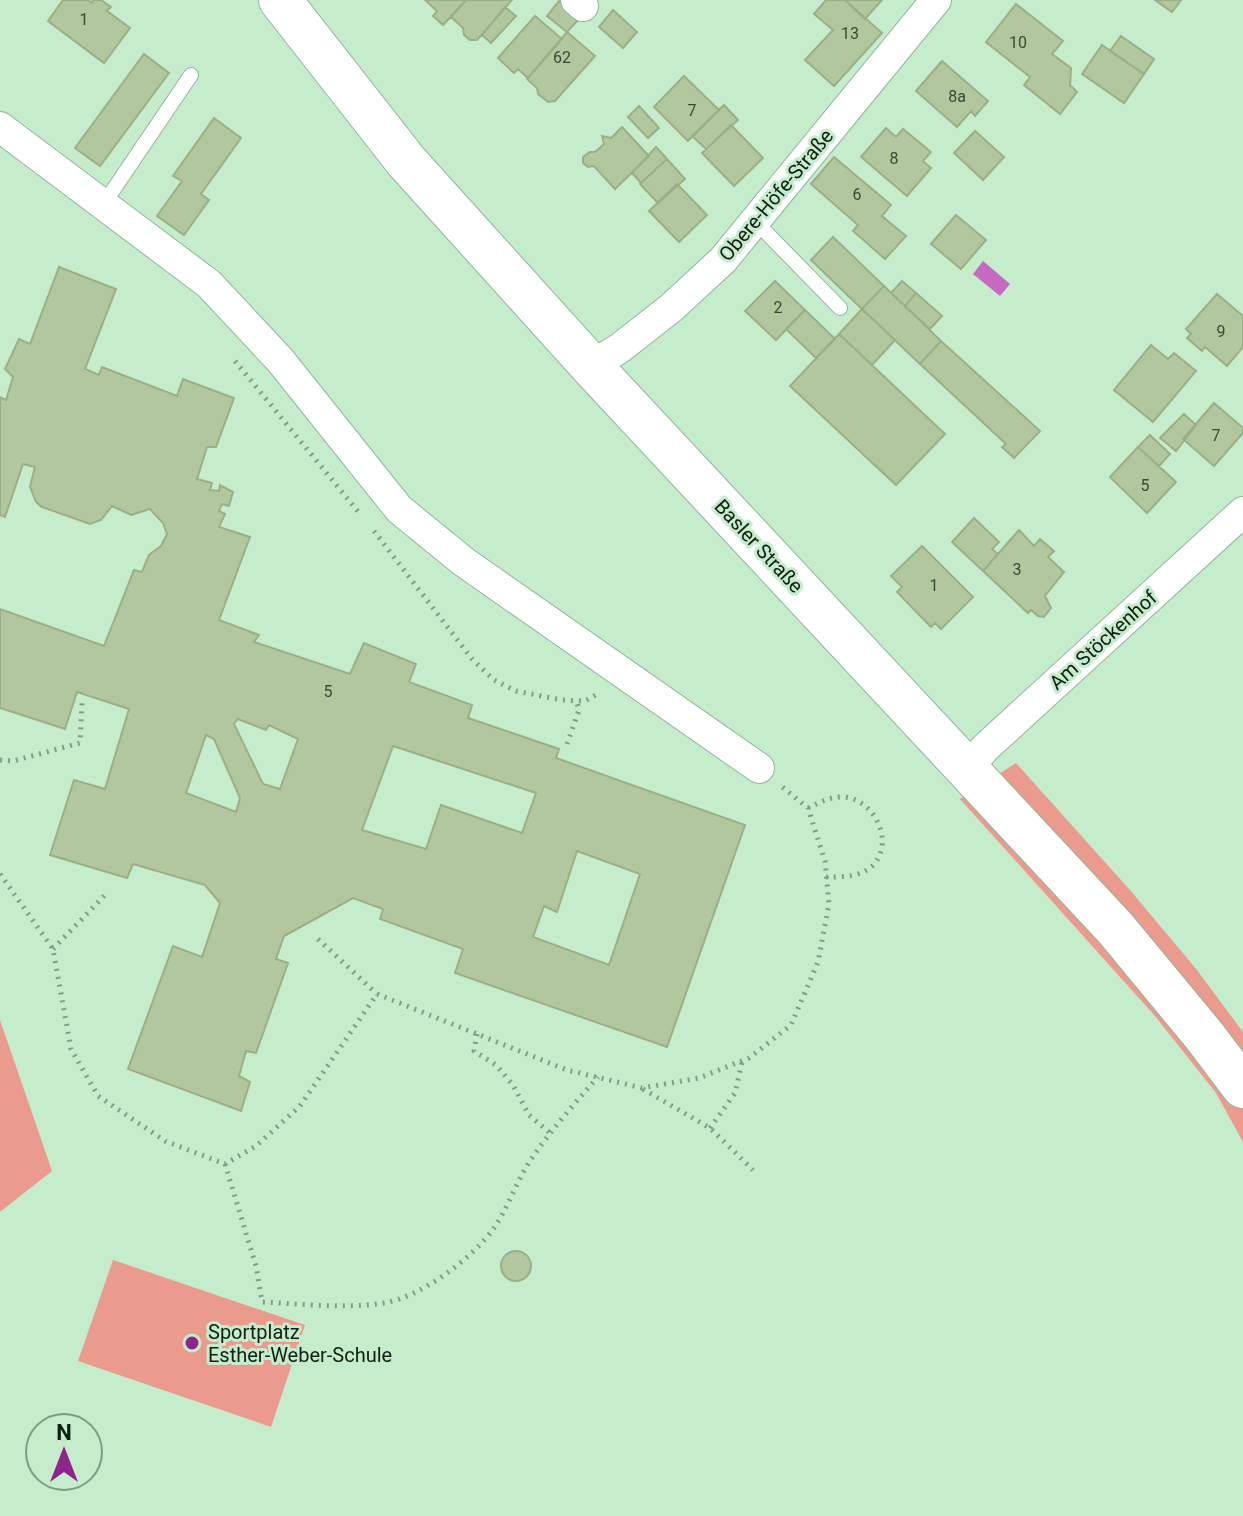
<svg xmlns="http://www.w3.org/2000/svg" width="1243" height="1516" font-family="Roboto,sans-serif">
	<rect width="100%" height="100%" fill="#c5edcc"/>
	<!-- green -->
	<path fill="#eb9b8e" d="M1016,763L1130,890L1197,970L1243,1032V1142L1216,1093L1155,1016L960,799Z
		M0,1020L52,1171L0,1212Z
		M113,1260L305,1325L271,1427L78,1361Z"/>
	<!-- water -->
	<path fill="#c768c1" d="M983,261L1010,284L1000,296L973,274Z"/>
	<!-- building -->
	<path fill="#b2c79d" stroke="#9baf86" stroke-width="2" fill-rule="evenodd" d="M63,0H88L92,3L93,0H101L111,7L107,11L130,28L104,63L48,21Z
		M425,0H466L443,25L433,16L437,11Z
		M466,0H512L477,40H470L464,35L463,28L451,17Z
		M826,0H845L882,33L834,86L805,60L833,30L814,14Z
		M845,0H882L865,19Z
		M1155,0H1181L1172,12Z
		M559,1L578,20L567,32L547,16Z
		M1016,4L1063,41L1052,54L1071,68L1070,85L1077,92L1060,114L1024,85L1030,77L986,42Z
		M505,7L516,16L491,43L482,35Z
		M613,10L637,32L623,48L599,27Z
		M535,16L562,39L528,78L518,69L514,73L498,58Z
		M567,32L595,56L555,101L548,102L538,94L537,88L527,79Z
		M1121,36L1154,59L1144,74L1110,51Z
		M1102,45L1144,74L1124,103L1082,74Z
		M144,54L169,73L100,166L75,148Z
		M942,61L988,101L975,116L971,111L957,127L916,91Z
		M684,76L719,110L688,141L654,107Z
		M724,105L738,120L706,149L692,136Z
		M639,106L659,128L648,138L628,117Z
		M214,118L241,138L201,194L209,200L184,235L157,216L182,181L173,176Z
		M731,125L763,158L734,186L702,153Z
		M622,127L649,156L615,189L594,166L588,167L583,163V157L590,152H595L604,144L602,136L611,138Z
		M886,128L896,137L903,129L931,152L923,161L931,168L907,196L861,157Z
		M975,131L1004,157L983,180L954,153Z
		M656,147L667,159L641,183L632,173Z
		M834,157L891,205L882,216L906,236L885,259L853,231L858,225L811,184Z
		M667,159L685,179L658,203L640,184Z
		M677,184L707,215L679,242L649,211Z
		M956,215L986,240L961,269L931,244Z
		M833,237L884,286L862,309L811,260Z
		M59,267L116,289L85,369L99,375L102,367L177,396L183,379L234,398L216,447H207L197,479L212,483L210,490L219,491L220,485L233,492L229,506L222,504L219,511L225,514L219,527L250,537L219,620L259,635L254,642L350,674L364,643L416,664L409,682L472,705L468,718L559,749L556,758L745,825L667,1047L455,973L463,949L380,919L383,909L353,898L284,936L276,959L288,963L256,1053L246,1051L239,1076L250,1082L241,1111L128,1069L173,946L202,957L220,903L205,885L133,864L127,878L50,855L74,780L105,789L129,709L77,692L65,729L0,708V609L104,646L134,570L142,572L149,555L161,546L167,534L163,523L150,509L131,515L112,506L101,520L90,524L42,507L36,502L30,487L35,467L23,464L5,517L0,515V397L6,400L13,377L5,369L19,339L30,344ZM238,719L266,730L269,725L298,739L280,789L263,784L234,724ZM206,735L214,739L240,798L236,812L186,793ZM393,746L536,793L522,833L441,805L426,849L362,830ZM577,851L640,874L609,965L533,937L544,906L557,912Z
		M775,281L805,310L776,340L745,311Z
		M902,281L916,293L905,306L891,293Z
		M884,286L941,341L920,364L862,309Z
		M916,293L942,316L930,329L905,306Z
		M1217,294L1243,316V347L1227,366L1205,347L1202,351L1187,338L1191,334L1186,329Z
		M862,309L895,340L872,365L839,334Z
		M805,310L835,339L816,358L786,329Z
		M839,334L945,434L896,485L790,386Z
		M941,341L1040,431L1014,458L1002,447L1006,444L920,364Z
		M1151,345L1168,359L1174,353L1196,371L1153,422L1114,390Z
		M1214,403L1243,428V433L1214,466L1183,439Z
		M1184,414L1196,425L1176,451L1160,438Z
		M1150,435L1170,454L1159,466L1138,447Z
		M1138,447L1176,482L1147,513L1110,477Z
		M974,518L999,542L992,549L998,554L983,571L952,542Z
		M1019,530L1034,546L1040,539L1054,551L1048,557L1064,572L1045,596L1051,608L1044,617L1038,616L1031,610L1028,613L983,571Z
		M922,546L973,597L941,629L935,623L931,627L897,592L902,587L891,576Z
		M501 1266a15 15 0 1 1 30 0a15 15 0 1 1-30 0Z"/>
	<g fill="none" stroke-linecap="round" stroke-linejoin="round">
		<defs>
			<path id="lane" d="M103,205L191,75
				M755,221L840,308"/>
			<path id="street" d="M576,0L583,6
				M0,127L209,284L280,360L399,509L464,562L759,768
				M591,366L620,348L671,308L723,260L936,0
				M966,770L985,748L1243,512"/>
			<path id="secondary" d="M280,0L406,161L591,366L1116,929L1206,1038L1243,1087"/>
		</defs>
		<!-- lane casing -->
		<use href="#lane" stroke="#91b797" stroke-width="16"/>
		<!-- street casing -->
		<use href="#street" stroke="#91b797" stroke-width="32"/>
		<!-- secondary casing -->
		<use href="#secondary" stroke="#91b797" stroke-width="44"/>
		<!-- path -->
		<path stroke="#7f9e85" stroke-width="5" stroke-dasharray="2 6" stroke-linecap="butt" d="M235,361L360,514
			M374,531L472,659L494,680L516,691L562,700L585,701L599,693
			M567,744L579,710L576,700
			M0,760L13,761L80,743L82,703
			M808,808C819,803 830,796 844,797C873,799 895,840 874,864C863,877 842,877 826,877
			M0,874L53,949L71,1049L98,1096L165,1141L225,1164L256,1146L300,1106L377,994L567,1070L642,1088L699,1078L749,1058L791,1025L818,962L829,904L825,861L808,808L781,786
			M318,939L377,994
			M53,949L105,895
			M477,1034L474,1051L496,1065L513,1085L529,1115L550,1133
			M643,1089L710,1128L753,1170
			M710,1128L735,1093L742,1062
			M225,1164L256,1266L262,1302C302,1304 344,1309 384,1303C421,1297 473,1258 494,1228C509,1206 517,1179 532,1158C552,1129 575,1103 598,1077"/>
		<!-- lane -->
		<use href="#lane" stroke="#fff" stroke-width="14"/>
		<!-- street -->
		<use href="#street" stroke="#fff" stroke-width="30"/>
		<!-- secondary -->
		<use href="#secondary" stroke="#fff" stroke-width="42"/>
	</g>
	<!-- markers -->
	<circle fill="#8e258a" stroke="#c5edcc" stroke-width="3" cx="192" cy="1343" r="8"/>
	<g text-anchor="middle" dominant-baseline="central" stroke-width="6" stroke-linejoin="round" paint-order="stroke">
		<!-- number labels -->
		<g font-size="16" fill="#384936">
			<text x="84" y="19">1</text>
			<text x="850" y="33">13</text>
			<text x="1018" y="42">10</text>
			<text x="562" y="57">62</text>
			<text x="957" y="96">8a</text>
			<text x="692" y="110">7</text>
			<text x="894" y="158">8</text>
			<text x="857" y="194">6</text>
			<text x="778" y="307">2</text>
			<text x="1221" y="331">9</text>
			<text x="1216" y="435">7</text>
			<text x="1145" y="485">5</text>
			<text x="1017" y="569">3</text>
			<text x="934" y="585">1</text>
			<text x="328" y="691">5</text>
		</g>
		<!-- street labels -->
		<g font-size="20" fill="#101f13" stroke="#c5edcc">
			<text transform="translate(776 195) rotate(-50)">Obere-Höfe-Straße</text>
			<text transform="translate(759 546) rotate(47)">Basler Straße</text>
			<text transform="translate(1103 640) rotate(-42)">Am Stöckenhof</text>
		</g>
		<!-- poi labels -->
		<g font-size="20" fill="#101f13" stroke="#c5edcc" text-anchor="start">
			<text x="208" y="1332">Sportplatz<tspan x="208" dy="23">Esther-Weber-Schule</tspan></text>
		</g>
	</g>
	<!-- north arrow -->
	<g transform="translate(64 1452)"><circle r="38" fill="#c5edcc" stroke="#7d9b82" stroke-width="2"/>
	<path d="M0-6L14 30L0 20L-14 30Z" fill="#8e258a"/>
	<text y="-12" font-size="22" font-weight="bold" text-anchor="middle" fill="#101f13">N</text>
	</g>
</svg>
